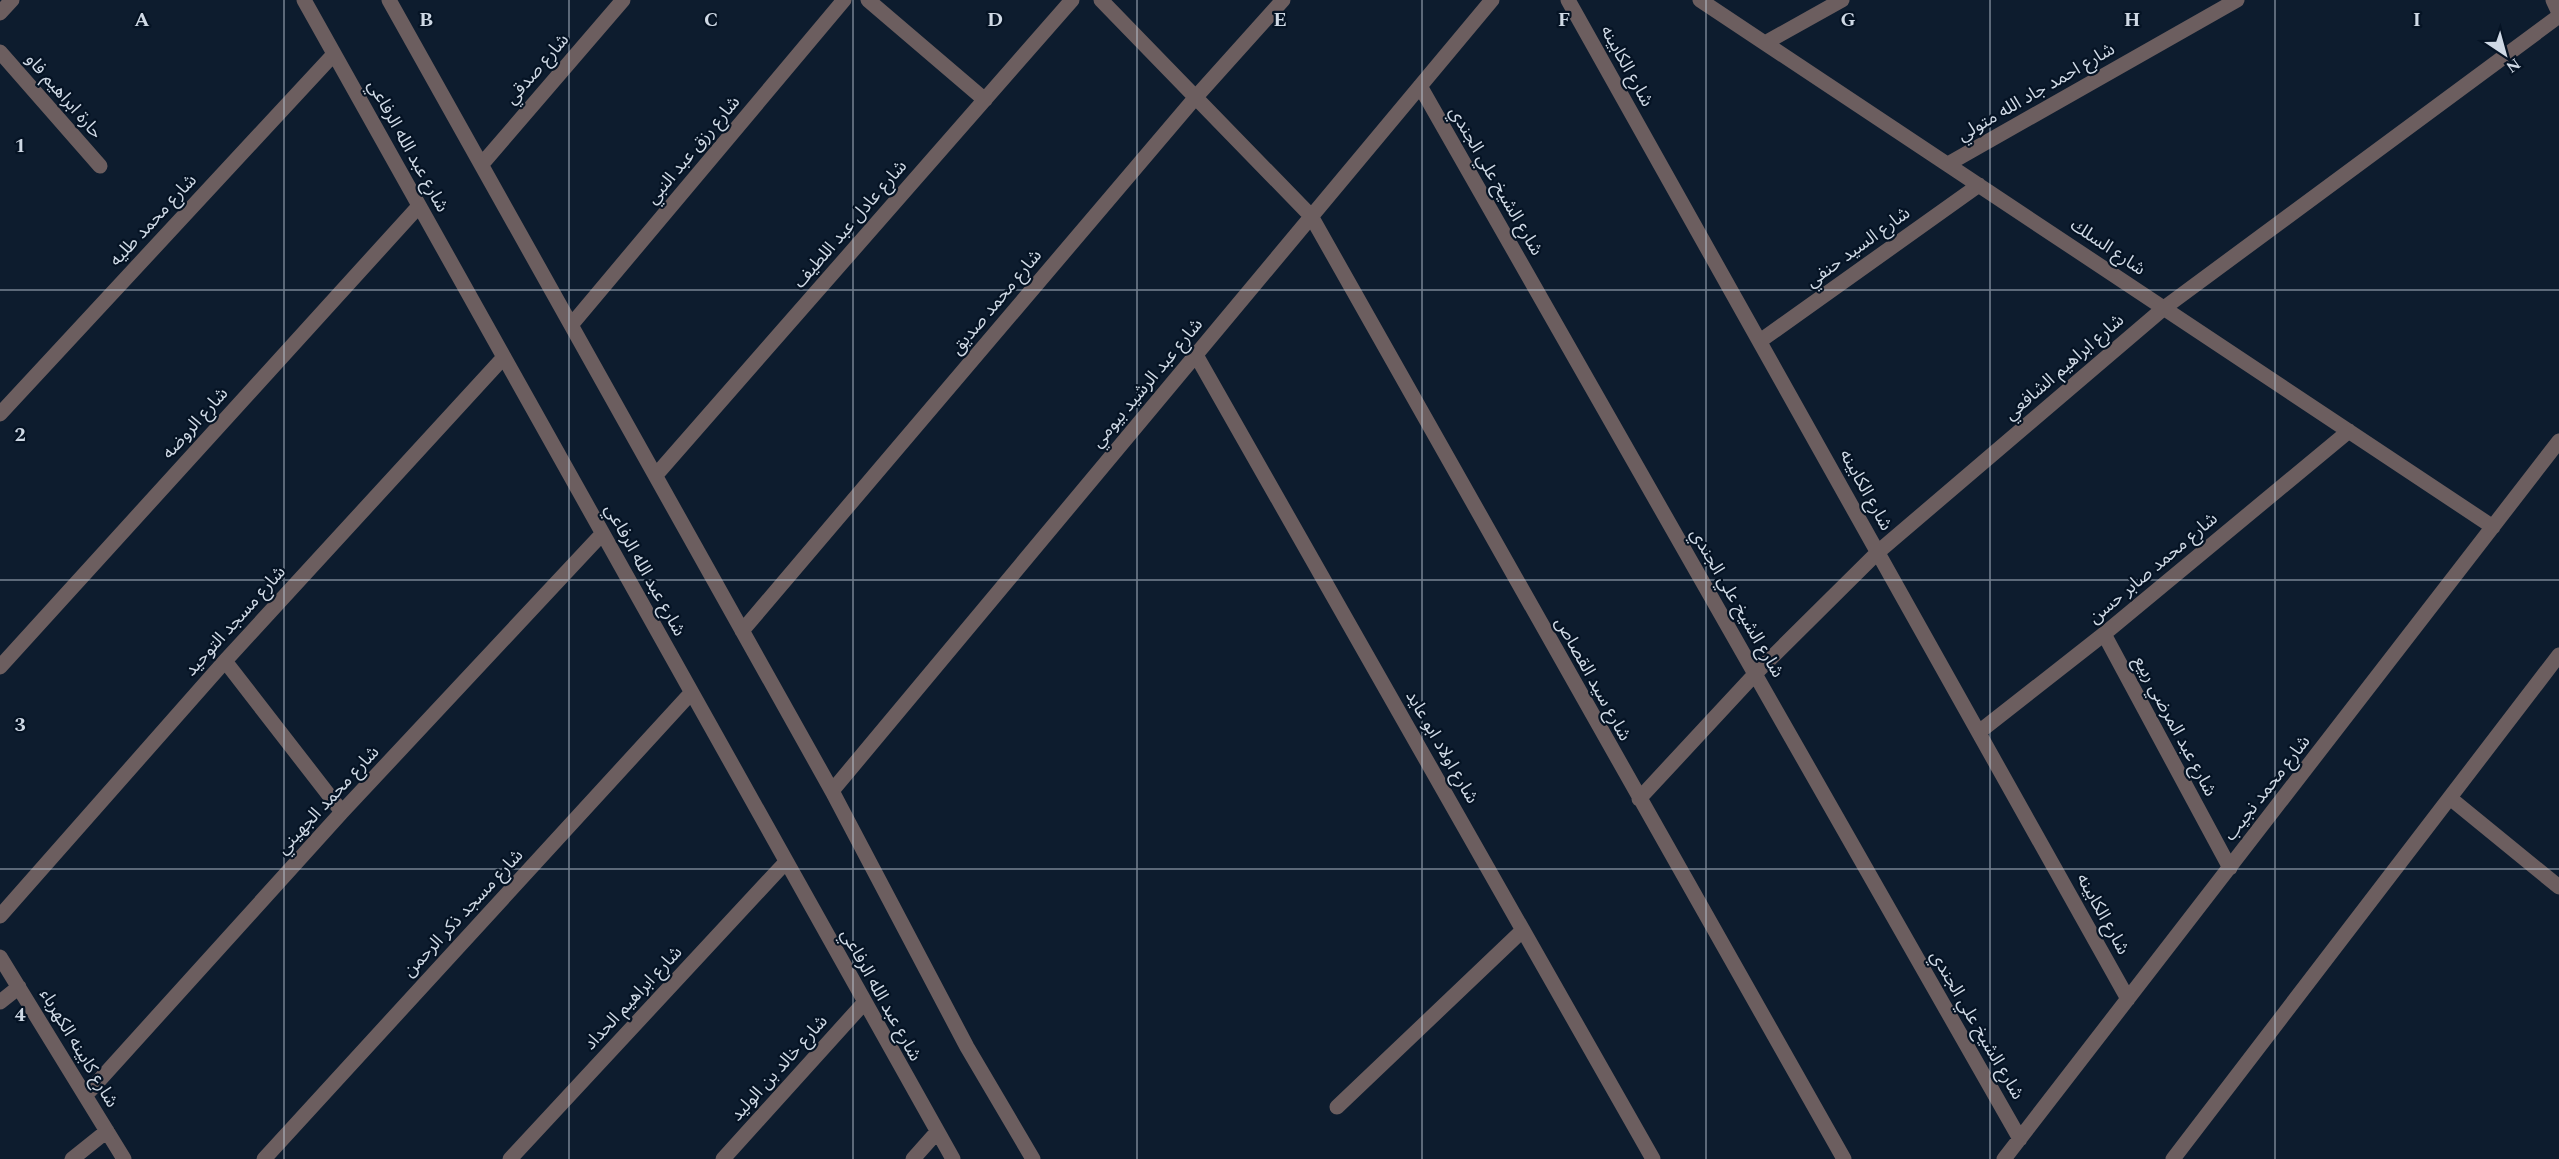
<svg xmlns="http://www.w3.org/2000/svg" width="2559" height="1159" font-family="Spectral,'Noto Sans Arabic',serif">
	<rect width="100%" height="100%" fill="#0d1c2e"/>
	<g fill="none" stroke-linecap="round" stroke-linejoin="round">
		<!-- minor -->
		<path stroke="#6c5e5f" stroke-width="15" d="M304,0L953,1159
			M389,0L832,791L967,1047L1033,1159
			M868,0L985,100
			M1101,0L1311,216L1844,1159
			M1568,0L2128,999
			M1700,0L2493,527
			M2553,0L2559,13
			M0,13L12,0
			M1765,43L1842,0
			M0,52L100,166
			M1420,86L2020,1139
			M482,164L623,0
			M1948,164L2237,0
			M572,324L844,0
			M1760,341L1979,185
			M1196,355L1653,1159
			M0,414L334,54
			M656,475L1072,0
			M742,631L1195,98L1283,0
			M2104,634L2230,868
			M225,661L342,812
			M0,667L419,206
			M1979,732L2104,634L2349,431
			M832,791L1492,0
			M2450,798L2559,887
			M1639,799L1756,673L1878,552L2164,308L2559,16
			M0,916L225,661L504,357
			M0,957L124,1159
			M0,1002L19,987
			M86,1095L342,812L602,534
			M1337,1107L1523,930
			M72,1159L107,1131
			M264,1159L691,693
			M510,1159L785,863
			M723,1159L863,1004
			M913,1159L937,1132
			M2004,1159L2559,441
			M2173,1159L2559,655"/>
	</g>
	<!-- grid -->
	<path fill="none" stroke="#cfd9e5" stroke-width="1.5" stroke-opacity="0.55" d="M284,0V1159M569,0V1159M853,0V1159M1137,0V1159M1422,0V1159M1706,0V1159M1990,0V1159M2275,0V1159M0,290H2559M0,580H2559M0,869H2559"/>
	<g text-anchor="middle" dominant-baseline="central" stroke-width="4.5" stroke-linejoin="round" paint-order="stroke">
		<!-- street labels -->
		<g font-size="18" fill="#cfd9e5" stroke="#051324">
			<text transform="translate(1627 66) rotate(61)">شارع الكابينه</text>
			<text transform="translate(537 69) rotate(-49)">شارع صدقي</text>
			<text transform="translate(2036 92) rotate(-30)">شارع احمد جاد الله متولي</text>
			<text transform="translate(64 96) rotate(49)">حارة ابراهيم فاو</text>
			<text transform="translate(408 146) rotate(61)">شارع عبد الله الرفاعي</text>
			<text transform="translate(693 150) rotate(-50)">شارع رزق عبد النبي</text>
			<text transform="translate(1496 181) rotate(60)">شارع الشيخ علي الجندي</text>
			<text transform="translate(153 220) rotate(-47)">شارع محمد طليه</text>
			<text transform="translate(850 224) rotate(-49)">شارع عادل عبد اللطيف</text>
			<text transform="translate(1858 247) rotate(-36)">شارع السيد حنفي</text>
			<text transform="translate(2108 247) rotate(34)">شارع السلك</text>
			<text transform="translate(996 302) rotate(-50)">شارع محمد صديق</text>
			<text transform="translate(2064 367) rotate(-41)">شارع ابراهيم الشافعي</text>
			<text transform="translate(1147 383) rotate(-50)">شارع عبد الرشيد بيومي</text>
			<text transform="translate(195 423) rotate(-48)">شارع الروضه</text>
			<text transform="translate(1866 490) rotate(61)">شارع الكابينه</text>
			<text transform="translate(2153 568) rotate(-40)">شارع محمد صابر حسن</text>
			<text transform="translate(645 570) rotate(61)">شارع عبد الله الرفاعي</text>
			<text transform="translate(1737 603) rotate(60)">شارع الشيخ علي الجندي</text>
			<text transform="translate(235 621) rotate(-48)">شارع مسجد التوحيد</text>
			<text transform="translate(1593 679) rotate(61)">شارع سيد القصاص</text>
			<text transform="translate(2175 726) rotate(62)">شارع عبد المرضي ربيع</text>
			<text transform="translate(1442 747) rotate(60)">شارع اولاد ابو عايد</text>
			<text transform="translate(2267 788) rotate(-52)">شارع محمد نجيب</text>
			<text transform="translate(328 800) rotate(-47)">شارع محمد الجهيني</text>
			<text transform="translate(463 913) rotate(-47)">شارع مسجد ذكر الرحمن</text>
			<text transform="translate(2103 914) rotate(61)">شارع الكابينه</text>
			<text transform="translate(881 995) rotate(61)">شارع عبد الله الرفاعي</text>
			<text transform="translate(633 998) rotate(-47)">شارع ابراهيم الحداد</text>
			<text transform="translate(1977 1025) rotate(60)">شارع الشيخ علي الجندي</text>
			<text transform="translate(79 1048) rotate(59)">شارع كابينه الكهرباء</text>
			<text transform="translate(779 1068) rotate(-48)">شارع خالد بن الوليد</text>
		</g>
	</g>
	<g font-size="20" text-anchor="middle" font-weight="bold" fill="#cfd9e5" stroke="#051324" stroke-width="4.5" stroke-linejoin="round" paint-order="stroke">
		<text x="142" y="26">A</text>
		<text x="426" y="26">B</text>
		<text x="711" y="26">C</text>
		<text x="995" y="26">D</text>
		<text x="1280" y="26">E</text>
		<text x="1564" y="26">F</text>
		<text x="1848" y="26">G</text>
		<text x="2132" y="26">H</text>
		<text x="2417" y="26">I</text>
		<text x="20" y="152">1</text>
		<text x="20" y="441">2</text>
		<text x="20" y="731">3</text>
		<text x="20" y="1021">4</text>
	</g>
	<!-- north arrow -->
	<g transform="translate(2505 54) rotate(144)" stroke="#051324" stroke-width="4.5" paint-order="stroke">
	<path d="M0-4.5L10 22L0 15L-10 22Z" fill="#cfd9e5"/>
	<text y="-9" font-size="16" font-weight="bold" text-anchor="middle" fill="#cfd9e5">N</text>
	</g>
</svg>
